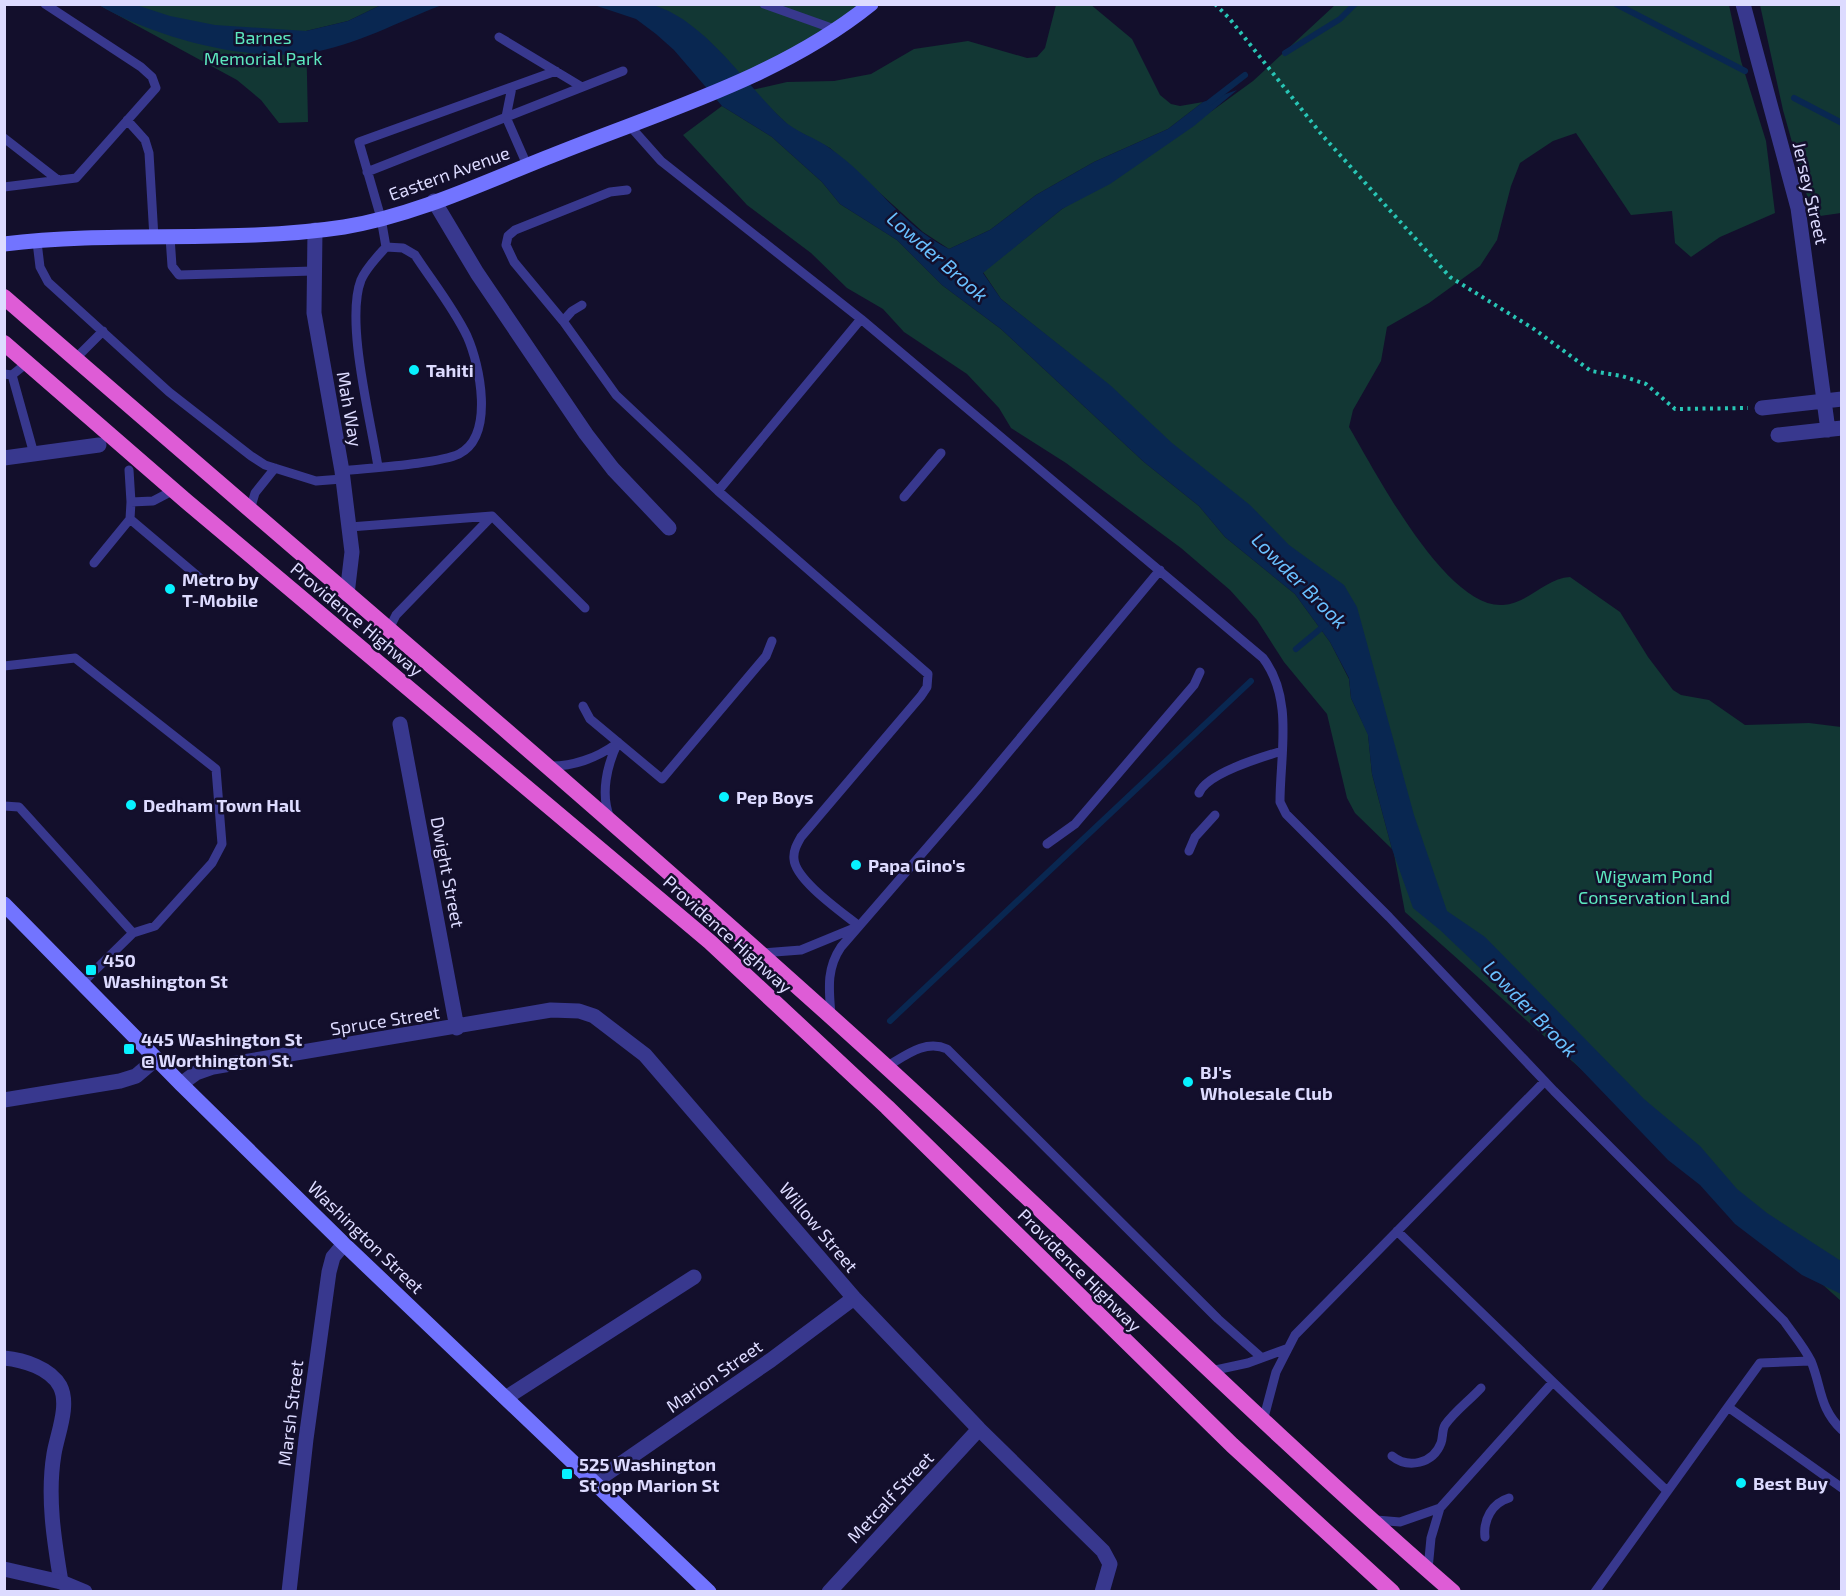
<svg xmlns="http://www.w3.org/2000/svg" width="1846" height="1596" font-family="'Exo 2',sans-serif">
	<rect width="100%" height="100%" fill="#130f2c"/>
	<!-- green -->
	<path fill="#123734" d="M1090,4L1132,39L1160,95L1171,104L1180,106L1203,102L1168,129L1094,162L1036,195L990,230L949,249L923,232L830,148L790,127L752,90L787,82L834,81L871,74L914,49L968,41L1027,58L1037,57L1045,48L1056,5Z
		M99,5H381L348,21L306,31L308,122L279,123L261,100L237,80Z
		M651,5H871L743,79C718,46 690,21 651,5Z
		M1335,5H1729L1741,61L1766,141L1775,213L1720,237L1691,257L1675,243L1672,211L1631,215L1576,133L1553,141L1520,163L1511,186L1497,240L1480,266L1429,303L1387,327L1381,361L1353,410L1349,427C1375,471 1446,609 1503,605C1529,603 1546,578 1570,577L1620,612L1648,657L1673,690L1681,695L1709,700L1745,725L1809,723L1841,727V1301L1405,912L1351,627L1070,354L1001,299L983,272L1062,209L1209,113L1253,81Z
		M1760,5H1841V213L1813,217L1783,110Z
		M722,106L772,137L822,182L840,204L897,240L942,285L1001,329L1144,462L1199,506L1225,537L1295,594L1330,642L1349,679L1351,698L1368,734L1372,774L1392,849L1355,813L1347,798L1327,714L1284,662L1257,620L1230,590L1181,548L1066,463L1011,428L999,408L967,374L904,332L883,309L847,288L811,253L747,205L683,135Z"/>
	<!-- water -->
	<path fill="#092751" d="M99,5H136L170,16L215,25L306,31L348,21L381,5H442C400,21 354,46 309,53C246,62 153,37 99,5Z
		M594,5C612,5 636,0 653,5C703,19 745,83 781,118C796,133 815,137 831,149C873,178 903,227 949,249L990,230L1036,195L1094,162L1168,129L1203,102L1237,90L1194,126L1110,184L1062,209L983,273L1001,299L1110,385L1172,443L1250,505L1289,545L1344,585L1357,607L1414,815L1447,911L1485,937L1644,1099L1700,1146L1737,1189L1767,1213L1841,1261V1294L1802,1275L1735,1224L1700,1185L1668,1160L1523,1009L1440,930L1413,908L1392,849L1372,774L1368,735L1351,698L1349,678L1330,642L1295,594L1225,537L1199,506L1144,462L1001,329L942,285L897,240L840,204L822,182L772,137L722,106L674,50L656,34L636,19Z"/>
	<g fill="none" stroke-linecap="round" stroke-linejoin="round">
		<!-- stream -->
		<path stroke="#092751" stroke-width="6" d="M1616,4L1745,71
			M1285,53L1340,19L1355,4
			M1794,98L1842,123
			M1210,102L1245,75
			M1296,649L1325,625
			M890,1021L1251,681"/>
		<!-- path -->
		<path stroke="#28c5b5" stroke-width="4" stroke-dasharray="3 4.5" stroke-linecap="butt" d="M1215,4L1229,18L1322,135L1450,277L1534,329L1591,371L1622,376L1646,384L1675,409L1748,408"/>
		<!-- service -->
		<path stroke="#38388e" stroke-width="9" d="M764,4L837,30
			M499,37L582,87
			M512,87L506,117L527,165
			M127,120L145,140L149,153L154,238
			M629,125L661,161L861,319L1263,658C1294,699 1280,754 1280,802L1286,814L1389,917L1554,1091L1784,1321C1793,1334 1804,1347 1811,1361C1822,1388 1819,1408 1842,1430
			M4,138L58,180
			M367,172L623,71
			M4,187L76,178L156,88L152,77L141,67L45,4
			M627,190L610,192L515,230L508,236L506,245L514,262L563,321L616,395L718,491L928,674L927,687L921,696L801,837C797,844 793,851 794,859C795,880 843,913 859,926
			M170,237L172,266L179,275L313,271
			M37,242L40,267L48,282L169,392L251,456L265,465L316,481L342,479
			M563,321L572,311L582,305
			M76,358L103,331
			M4,374L12,375L27,363
			M12,375L34,454
			M378,467C371,421 345,321 361,280C366,268 377,257 386,247L381,218L359,142L556,71
			M129,470L131,502L153,501L174,490
			M342,471C368,468 438,464 459,454C495,436 480,365 467,336C453,307 432,281 415,255L403,248L386,247
			M718,491L861,319
			M904,497L941,453
			M250,510L255,493L275,468
			M130,519L201,579
			M350,527L492,516L585,608
			M94,563L130,519L131,502
			M389,629L396,615L492,516
			M4,666L75,658L216,769L222,844L212,863L155,926L133,933L82,983
			M583,706L590,719L662,779L766,656L772,641
			M548,766C572,767 597,758 616,744
			M1199,793C1207,773 1262,757 1282,751
			M4,806L19,807L133,933
			M610,818C600,794 607,765 618,742
			M1047,844L1075,824L1194,685L1200,672
			M1189,851L1195,837L1215,815
			M761,953L801,950L857,927
			M831,1015C829,990 826,969 841,947L977,790L1160,570
			M886,1067C905,1056 925,1039 947,1049L1218,1319L1262,1358
			M1397,1231L1553,1382
			M1211,1371L1248,1363L1286,1349
			M1728,1407L1760,1363L1810,1361
			M1263,1421L1276,1372L1295,1335L1544,1082
			M1392,1456C1408,1469 1433,1464 1441,1443C1443,1438 1442,1430 1445,1425C1454,1412 1470,1400 1481,1388
			M1376,1520L1400,1522L1440,1508
			M1485,1537C1483,1520 1492,1503 1509,1498
			M1428,1569L1431,1538L1440,1508L1553,1382L1667,1491
			M1595,1592L1728,1407L1842,1488"/>
		<!-- minor -->
		<path stroke="#38388e" stroke-width="15" d="M1743,4L1798,208L1828,430
			M434,201L477,273L586,434L613,469L669,528
			M1762,408L1842,399
			M1778,435L1842,428
			M4,458L99,445
			M400,724L457,1028
			M181,1084L196,1073L213,1067L551,1010L579,1011L594,1016L645,1055L854,1298L979,1429L1103,1551L1110,1564L1102,1592
			M4,1100L120,1081L136,1076L156,1059
			M4,1358C24,1360 50,1368 60,1386C70,1405 57,1435 54,1454C47,1496 54,1540 61,1582
			M507,1397L694,1277
			M593,1483L771,1360L854,1298
			M289,1592L306,1439L329,1272L333,1257L344,1244
			M829,1592L979,1429"/>
		<!-- tertiary -->
		<path stroke="#38388e" stroke-width="15" d="M315,230L314,313L342,471L352,552L347,594
			M4,1569L61,1582L85,1592"/>
		<!-- secondary -->
		<path stroke="#7274ff" stroke-width="15" d="M4,244C117,230 232,244 344,227C418,215 491,179 561,152C666,110 782,76 871,4
			M4,904L181,1084L344,1244L709,1592"/>
		<!-- trunk -->
		<path stroke="#de5cd6" stroke-width="16" d="M4,297C289,545 578,788 858,1041C1059,1222 1249,1415 1453,1592
			M4,343L186,501L710,942L887,1107L1232,1445L1392,1592"/>
	</g>
	<!-- markers -->
	<g fill="#07f1ff" stroke="#130f2c" stroke-width="2">
		<circle cx="414" cy="370" r="6"/>
		<circle cx="170" cy="589" r="6"/>
		<circle cx="724" cy="797" r="6"/>
		<circle cx="131" cy="805" r="6"/>
		<circle cx="856" cy="865" r="6"/>
		<rect x="85" y="964" width="12" height="12" rx="3"/>
		<rect x="123" y="1043" width="12" height="12" rx="3"/>
		<circle cx="1188" cy="1082" r="6"/>
		<rect x="561" y="1468" width="12" height="12" rx="3"/>
		<circle cx="1741" cy="1483" r="6"/>
	</g>
	<g text-anchor="middle" dominant-baseline="central" stroke-width="5" stroke-linejoin="round" paint-order="stroke">
		<!-- park labels -->
		<g font-size="18" fill="#5de8bf" stroke="#130f2c">
			<text x="263" y="37">Barnes<tspan x="263" dy="21">Memorial Park</tspan></text>
			<text x="1654" y="876">Wigwam Pond<tspan x="1654" dy="21">Conservation Land</tspan></text>
		</g>
		<!-- street labels -->
		<g font-size="18" fill="#dddbff" stroke="#130f2c">
			<text transform="translate(449 173) rotate(-20)">Eastern Avenue</text>
			<text transform="translate(1811 193) rotate(77)">Jersey Street</text>
			<text transform="translate(350 409) rotate(80)">Mah Way</text>
			<text transform="translate(357 619) rotate(40)">Providence Highway</text>
			<text transform="translate(448 872) rotate(79)">Dwight Street</text>
			<text transform="translate(728 934) rotate(42)">Providence Highway</text>
			<text transform="translate(385 1020) rotate(-9)">Spruce Street</text>
			<text transform="translate(819 1227) rotate(50)">Willow Street</text>
			<text transform="translate(366 1237) rotate(44)">Washington Street</text>
			<text transform="translate(1080 1270) rotate(45)">Providence Highway</text>
			<text transform="translate(714 1376) rotate(-35)">Marion Street</text>
			<text transform="translate(290 1413) rotate(-83)">Marsh Street</text>
			<text transform="translate(890 1497) rotate(-47)">Metcalf Street</text>
		</g>
		<!-- poi labels -->
		<g font-size="18" font-weight="bold" fill="#dddbff" stroke="#130f2c" text-anchor="start">
			<text x="426" y="370">Tahiti</text>
			<text x="182" y="579">Metro by<tspan x="182" dy="21">T-Mobile</tspan></text>
			<text x="736" y="797">Pep Boys</text>
			<text x="143" y="805">Dedham Town Hall</text>
			<text x="868" y="865">Papa Gino's</text>
			<text x="103" y="960">450<tspan x="103" dy="21">Washington St</tspan></text>
			<text x="141" y="1039">445 Washington St<tspan x="141" dy="21">@ Worthington St.</tspan></text>
			<text x="1200" y="1072">BJ's<tspan x="1200" dy="21">Wholesale Club</tspan></text>
			<text x="579" y="1464">525 Washington<tspan x="579" dy="21">St opp Marion St</tspan></text>
			<text x="1753" y="1483">Best Buy</text>
		</g>
		<!-- water labels -->
		<g font-size="20" font-style="italic" fill="#69c0ff" stroke="#130f2c">
			<text transform="translate(938 256) rotate(41)">Lowder Brook</text>
			<text transform="translate(1300 580) rotate(45)">Lowder Brook</text>
			<text transform="translate(1531 1008) rotate(46)">Lowder Brook</text>
		</g>
	</g>
	<!-- border -->
	<rect width="1846" height="1596" fill="none" stroke="#dddbff" stroke-width="12"/>
</svg>
